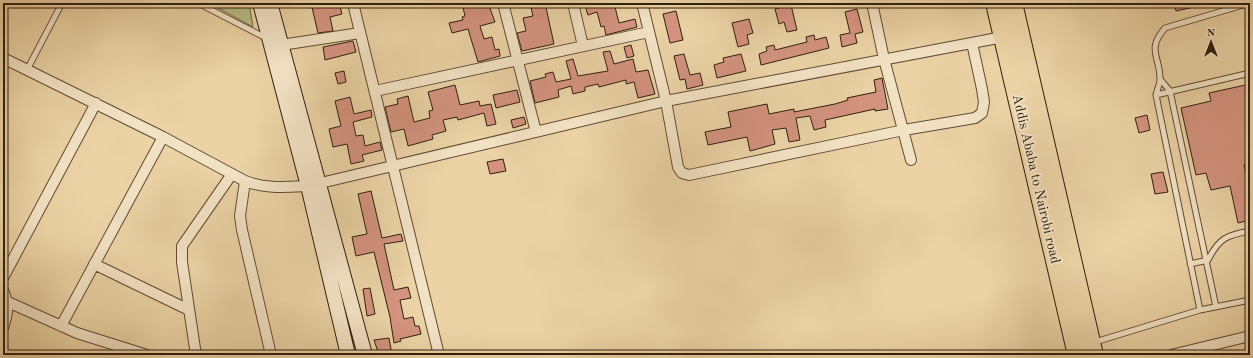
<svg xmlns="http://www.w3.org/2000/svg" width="1253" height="358" font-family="'Old Standard TT',serif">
	<rect width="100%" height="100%" fill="#ebd3a5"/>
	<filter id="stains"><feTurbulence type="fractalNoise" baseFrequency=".005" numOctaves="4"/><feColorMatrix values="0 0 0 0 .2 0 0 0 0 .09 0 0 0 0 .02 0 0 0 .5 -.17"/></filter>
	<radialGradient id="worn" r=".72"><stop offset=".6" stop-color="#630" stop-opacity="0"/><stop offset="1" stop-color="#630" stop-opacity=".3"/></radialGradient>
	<!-- green -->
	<path fill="#b7bc86" stroke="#746d4a" d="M209,3H249L253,27Z"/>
	<!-- building -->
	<path fill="#d4937f" stroke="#311e0f" d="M311,3H339L342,14L330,17L333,31L318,33Z
		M462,3H488L495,22L480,26L484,39L492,37L495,50L499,49L500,56L478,62L468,29L452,33L449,23L463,20L462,17L465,16Z
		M530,3H545L554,44L522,51L517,33L526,31L523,18L533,16Z
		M592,3H614L619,23L635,19L637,27L606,35L604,26L601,27L597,12L588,15L585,6L592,5Z
		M1174,3H1199V6L1176,11Z
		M791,5L797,30L787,32L784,22L779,24L775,9Z
		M857,9L863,32L855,34L857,43L842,47L840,35L850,33L845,12Z
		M676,11L683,40L670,43L663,14Z
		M749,19L753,33L747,35L749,44L738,47L732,23Z
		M814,35L815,40L826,37L829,48L761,65L759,54L767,51L766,47L774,45L775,50L807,42L806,37Z
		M353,41L356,52L325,60L323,47Z
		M631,45L634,56L627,58L624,47Z
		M610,51L614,64L633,59L636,72L648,70L655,94L638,98L634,82L626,84V80L599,87L598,84L585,87V91L573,94L571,86L558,90L559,97L535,103L530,81L546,77L545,74L553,72L556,82L571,79L566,61L573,59L578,76L608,71L603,52Z
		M684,54L690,75L700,73L703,85L687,89L685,79L680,80L674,56Z
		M741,54L746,71L717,78L714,65L724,62L723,58Z
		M344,71L346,82L338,84L335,73Z
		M882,78L888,109L875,111V109L825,120L826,127L814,130L810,116L796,118L800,140L789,142L786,128L772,130L775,144L761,148L750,151L747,137L708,145L705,132L731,127L728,112L767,104L769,114L794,109V112L835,104L848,100L847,98L876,92L874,80Z
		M1250,84V164L1244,165L1250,191V220L1238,223L1230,186L1211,190L1206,173L1196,175L1181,108L1211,101L1209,93Z
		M455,85L460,105L479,101L480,106L491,104L496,124L487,126L484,113L458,120L457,117L443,120L446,131L432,135L433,139L408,146L404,129L391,132L385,107L398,104L397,99L408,96L414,122L430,118L429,111L433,110L428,92Z
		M517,90L520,102L496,108L493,95Z
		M350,97L354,114L371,110L372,117L353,122L356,136L363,135L365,146L380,142L382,150L362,155L364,161L351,164L347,144L333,147L329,129L341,126L335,101Z
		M1147,115L1150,130L1139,133L1135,118Z
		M524,117L526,124L513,128L511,120Z
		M503,159L506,171L490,174L487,162Z
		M1163,172L1168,192L1155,194L1151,174Z
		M371,191L382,238L401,234L403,241L384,244L394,290L408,287L411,298L400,300L404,319L413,317L415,326H419L421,334L400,339L401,341L394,343L390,317L374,252L356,256L352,237L367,234L358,194Z
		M370,288L375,314L367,316L363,289Z
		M389,338L392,355H379L374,340Z"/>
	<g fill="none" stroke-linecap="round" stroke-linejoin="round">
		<defs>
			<path id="lane" d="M198,3L266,38
				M27,70L62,3
				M1160,79L1170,91L1216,307
				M1156,95L1250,73
				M1190,264L1208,260C1219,238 1227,235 1250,231
				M1200,310L1156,95C1157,90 1160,84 1160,79C1160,56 1146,50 1165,28L1250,3
				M1095,342L1200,310L1250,300"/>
			<path id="street" d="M353,3L439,355
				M503,3L536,132
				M573,3L583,46
				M642,3L666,101L678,167L682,173L689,175L904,130L975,118L982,113L984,102L982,89L972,43
				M872,3L884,59L911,160
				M276,42L281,45L360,33
				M3,58L163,137L245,181C265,189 286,187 308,186L666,101L1003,37
				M375,91L649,32
				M245,181L240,216L242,230L271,355
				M94,264L189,310
				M3,278L96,103
				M3,290C9,304 8,314 3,328
				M8,302L77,333L147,355
				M61,326L163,137
				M196,355L182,262V246L232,174
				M1171,355L1250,336"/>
			<path id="secondary" d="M260,3L308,186L348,355
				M270,3L365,355"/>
			<path id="highway" d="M995,3L1077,355
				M1013,3L1094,355"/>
		</defs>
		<!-- lane casing -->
		<use href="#lane" stroke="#604b34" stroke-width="7"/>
		<!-- street casing -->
		<use href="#street" stroke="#604b34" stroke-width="12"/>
		<!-- secondary casing -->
		<use href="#secondary" stroke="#311e0f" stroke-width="16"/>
		<!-- highway casing -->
		<use href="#highway" stroke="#311e0f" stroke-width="20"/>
		<!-- lane -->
		<use href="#lane" stroke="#f2e2c4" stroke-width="5"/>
		<!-- street -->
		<use href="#street" stroke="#f2e2c4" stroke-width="10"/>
		<!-- secondary -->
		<use href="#secondary" stroke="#f2e2c4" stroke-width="14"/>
		<!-- highway -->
		<use href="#highway" stroke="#ebd3a5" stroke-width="18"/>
	</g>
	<g text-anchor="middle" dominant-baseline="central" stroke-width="4" stroke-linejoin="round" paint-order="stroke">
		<!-- street labels -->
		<g font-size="14" fill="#311e0f" stroke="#f2e2c4">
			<text transform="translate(1036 179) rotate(77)">Addis Ababa to Nairobi road</text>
		</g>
	</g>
	<!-- margin -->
	<rect width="1253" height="358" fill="none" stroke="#ebd3a5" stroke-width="16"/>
	<rect x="4" y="4" width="1245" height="350" fill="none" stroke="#311e0f" stroke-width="2"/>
	<rect x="8" y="8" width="1237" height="342" fill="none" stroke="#311e0f"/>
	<!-- north arrow -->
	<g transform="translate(1211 42)" stroke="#f2e2c4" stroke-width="3" paint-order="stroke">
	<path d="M0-3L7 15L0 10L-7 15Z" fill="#311e0f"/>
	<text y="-6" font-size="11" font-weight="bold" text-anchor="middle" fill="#311e0f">N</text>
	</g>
	<rect width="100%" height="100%" filter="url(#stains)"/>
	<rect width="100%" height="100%" fill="url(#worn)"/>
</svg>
